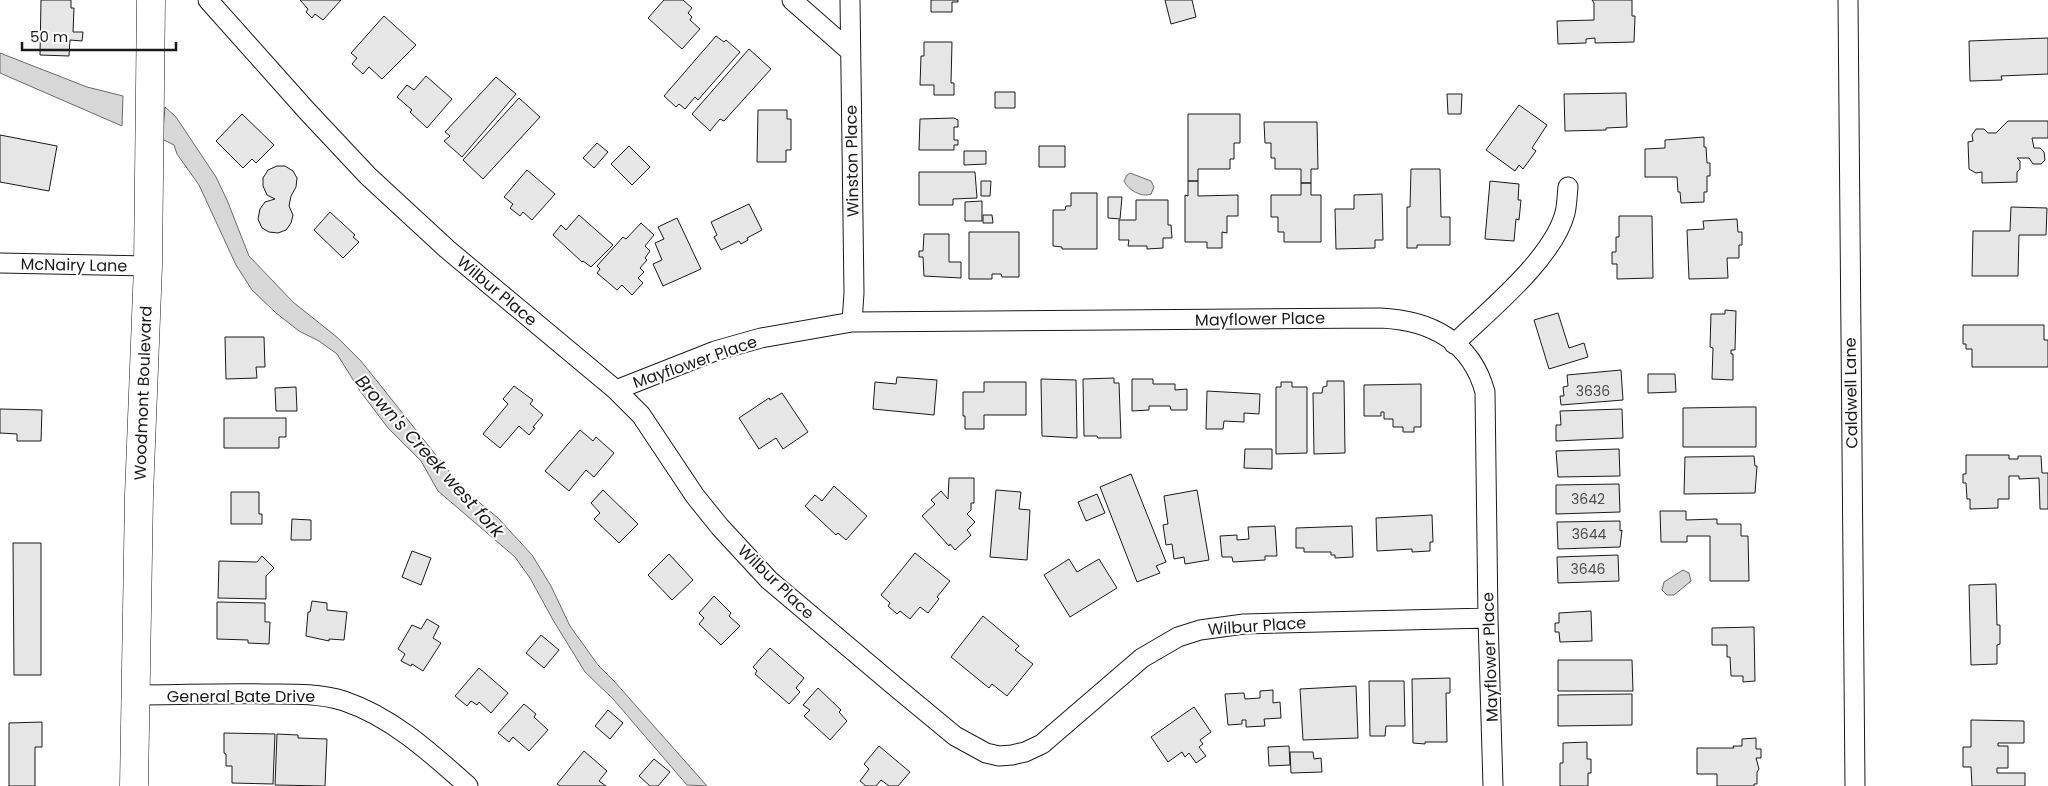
<svg xmlns="http://www.w3.org/2000/svg" width="2048" height="786" font-family="Poppins,sans-serif">
	<rect width="100%" height="100%" fill="#fff"/>
	<!-- water -->
	<path fill="#d7d7d7" stroke="#6a6a6a" d="M0,53L87,87L123,96L122,126L0,73Z
		M165,107L176,117L216,177L227,200L249,256L293,302L338,338L361,361L463,489L498,518L532,555L551,586L570,626L598,665L614,681L707,786L687,785L613,699L585,672L553,620L530,578L515,557L438,491L421,461L388,428L360,391L337,354L319,341L299,331L276,313L252,290L236,265L199,185L177,154L174,145L162,139Z
		M1130,173L1151,181L1154,187L1151,194C1142,198 1128,190 1124,181L1127,175Z
		M1683,570L1689,573L1691,581L1674,595H1667L1662,590L1664,582Z"/>
	<!-- building -->
	<path fill="#e6e6e6" stroke="#1a1a1a" d="M41,0H71V8H74L73,32H83L82,41L70,40L69,56L40,55Z
		M300,0H341L323,20L315,14L312,18L306,12L308,9Z
		M664,0H683L692,8L688,13L692,17L690,20L700,29L682,49L648,18Z
		M931,0H958V2H952V12H931Z
		M1165,0H1192L1196,17L1171,24Z
		M1592,0H1632V16H1635L1634,42L1595,43V38L1586,39V43L1558,44L1557,21L1594,20V3Z
		M384,16L416,45L382,79L369,67L363,74L352,64L357,58L351,53Z
		M716,36L724,42L726,40L740,52L698,100L695,97L685,109L679,104L676,107L664,96Z
		M2048,38V74L2001,76L2002,80L1970,81L1969,41Z
		M924,42H952L951,83H954V95H934V85H920L921,56H924Z
		M749,49L771,69L724,121L720,119L710,131L692,114Z
		M426,76L452,99L427,128L410,112L412,110L397,97L407,85L414,90Z
		M496,77L516,94L462,157L444,141L450,136L445,132Z
		M995,92H1015V108H995Z
		M1626,93L1627,127L1606,128V130L1565,131L1564,94Z
		M1447,94H1462L1461,114H1448Z
		M519,98L540,117L483,179L463,160Z
		M1519,105L1547,125L1532,148L1536,151L1523,169L1519,165L1515,171L1486,150Z
		M758,110H787V119H791V150H786V162H757Z
		M242,114L274,145L256,163L252,159L243,168L216,141Z
		M1188,114H1240V143H1234V159H1230V169H1198V181H1188Z
		M954,118L958,120V127H954V140H958V145H954V150H919L920,119Z
		M2008,121H2048V138H2032L2034,148H2040L2044,152L2045,160L2041,164H2033L2029,158H2017L2020,161V169L2017,172V182L1982,183V172L1976,173L1969,169L1968,142L1973,141L1972,135L1976,129H1984L1988,133H1996Z
		M1264,122H1317L1318,169H1311V183H1301V169H1275V158H1271V143H1265Z
		M0,135L57,146L49,191L0,182Z
		M1704,137V147H1706L1707,163H1710V176H1707V192H1704V202L1681,203L1680,192H1678L1677,177H1645V149L1665,148V140Z
		M597,143L608,152L594,168L583,158Z
		M629,146L650,167L632,185L611,164Z
		M1039,146H1065V167H1039Z
		M964,151H986V164L964,165Z
		M277,166H285L293,171L297,178L296,187L291,196L289,206L293,215L291,223L286,230L278,233L269,232L262,228L258,219L260,209L265,202L275,199L267,195L263,186V178L268,170Z
		M1411,169H1440L1441,217H1450V245H1417V248H1407V207H1410Z
		M527,170L555,194L532,220L523,212L520,216L510,208L513,204L504,197Z
		M919,172H975L977,198L953,199V205H919Z
		M981,181H991L990,196H981Z
		M1188,181H1198V196L1238,195V216H1227V233L1222,232V248H1207V242H1185V195L1188,196Z
		M1490,181L1519,184L1518,200H1521L1519,220L1516,219L1514,241L1485,239Z
		M1301,183H1311V195H1321V242H1284V232H1278V217H1271V195H1301Z
		M1071,193H1097V249H1062V247L1053,246V210H1065L1066,206H1071Z
		M1382,194L1383,240H1375V248L1336,249L1335,209H1354V195Z
		M1108,197H1122L1120,219L1108,218Z
		M1136,200H1168V225H1171L1172,238H1163V248L1147,249V246H1128L1129,240H1119V220H1136Z
		M982,201V221H965V202Z
		M749,204L762,230L747,238L748,240L741,244L739,241L721,250L714,237L717,235L711,222Z
		M2011,207L2047,208L2046,235H2019L2018,276H1972L1973,231H2010Z
		M330,212L355,235L353,237L359,242L343,258L314,230Z
		M579,215L613,245L591,267L583,261L582,262L553,235L561,225L566,230Z
		M983,215H992L993,223H983Z
		M1619,216H1652L1653,278L1617,279V264H1612V252H1616V237H1619Z
		M677,218L701,269L663,286L653,264L662,260L655,243L664,239L658,227Z
		M1737,219L1738,232H1742V245H1739V258H1727L1728,278L1689,279L1687,230L1704,229L1703,221Z
		M641,223L654,235L645,246L650,251L645,258L647,260L640,268L644,272L638,278L643,283L632,295L622,285L617,290L597,273L600,269L597,266L623,237L626,239Z
		M969,232H1019V277H1002L1001,274H992V279H969Z
		M924,234H949V262H961V278L924,276L923,257H919V251H923Z
		M1725,310L1736,311L1735,350H1731V354H1733V380L1712,379L1713,348L1710,347L1711,314H1725Z
		M1558,313L1569,348L1584,343L1588,357L1549,369L1534,320Z
		M1963,325H2044V340H2048V367H1972V349H1966V344H1963Z
		M225,337H264L265,367H256L257,378L226,379Z
		M1621,370L1623,400L1561,405L1560,396H1564L1563,387L1568,386L1567,375Z
		M1648,374H1675L1676,392L1648,393Z
		M897,377L937,380L934,415L873,409L875,382L896,384Z
		M1114,378V383H1119L1121,438H1098L1097,436H1084L1083,379Z
		M1041,379L1076,380L1077,438L1042,436Z
		M1132,379H1153V384H1175V390L1187,389V410H1171L1170,406H1149V410L1132,411Z
		M1327,381H1344L1345,453L1314,454L1313,393H1322L1323,387L1327,386Z
		M984,382H1026V415H984V429H965V416H963V392H984Z
		M1281,382H1292V387H1307V453L1276,454V387H1281Z
		M1421,384V427H1414V432H1403V427H1393V419H1384V412H1381V416H1364V385Z
		M514,386L533,400L530,404L543,415L533,427L535,428L529,435L519,426L500,448L483,434L508,404L503,399Z
		M296,387L297,411H276L275,388Z
		M1207,391L1260,394L1259,414L1244,413V422L1224,421L1223,429H1206Z
		M782,393L808,432L783,449L776,438L759,449L739,418L769,398L770,400Z
		M1745,407H1756V447H1683V408Z
		M0,409L42,410L41,441H17V434L0,433Z
		M1622,409L1623,438L1556,441V425H1561L1560,411Z
		M224,418H286V437H279V448H224Z
		M580,430L593,441L596,437L614,453L594,477L586,470L569,491L545,471Z
		M1245,449H1272V469L1244,468Z
		M1619,449L1620,476L1558,477L1556,451Z
		M1966,455H2009V459H2018V456H2041L2042,473H2048V509H2040L2039,478L2019,479V476H2009V499H1998V508L1970,509V499H1967L1966,483H1963V474H1966Z
		M1754,456L1755,466H1757L1755,493L1684,494L1685,457Z
		M1131,474L1166,562L1156,566L1160,573L1137,582L1100,487Z
		M949,478H974V503H971V510L967,514L975,522L967,530L971,535L955,550L950,544L949,546L922,516L935,504L931,500L941,491L948,499Z
		M1619,484L1620,512L1556,514V485Z
		M834,486L867,516L846,540L838,533L836,535L805,506L815,495L822,501Z
		M603,490L638,524L619,543L594,519L600,513L591,503Z
		M996,490L1021,492L1019,509L1030,510L1027,560L990,557Z
		M1197,490L1209,560L1185,564L1184,557L1174,559L1172,544L1166,545L1163,525L1168,524L1164,496Z
		M231,492H259V514H262V524H231Z
		M1097,494L1105,513L1086,521L1078,502Z
		M1660,511H1686V520L1717,519V524H1741V536H1748L1749,581H1710V536H1687V542H1661Z
		M1432,515L1433,542H1430V551L1412,552V549L1377,551L1376,518Z
		M292,519L311,520V540H291Z
		M1620,521V531L1622,530L1620,547L1558,549L1557,522Z
		M1275,526L1277,556H1265V560L1233,562L1232,557H1222L1220,536L1237,535V540L1249,539L1248,527Z
		M1352,526L1353,557L1335,558V555H1331V552H1304V548H1296V528Z
		M13,543H41V675H14Z
		M412,551L431,558L421,585L402,577Z
		M915,553L950,581L937,597L939,599L928,613L920,607L910,619L900,611L897,614L888,606L890,603L881,595Z
		M669,554L693,580L672,600L648,575Z
		M1618,555L1619,581L1558,583L1557,557Z
		M262,556L274,568L266,576V599L218,598L219,561L257,562Z
		M1069,559L1077,572L1099,559L1117,588L1070,617L1044,575Z
		M1996,584L1997,625H2000V644L1997,645V664L1971,665L1969,585Z
		M714,596L731,613L729,616L740,626L721,645L699,624L704,618L699,613Z
		M312,601L327,603V610L347,612L344,640L329,639V641L306,636L308,612H310Z
		M217,602L265,603V622H270L269,644L248,643V640L217,639Z
		M1591,611L1592,641L1560,642L1559,632H1555V623H1559V613Z
		M983,616L1019,646L1015,650L1033,664L1007,696L992,684L989,688L951,657Z
		M427,619L439,626L433,638L441,643L423,671L412,664L411,666L401,661L405,654L398,649L412,625L421,629Z
		M1754,627L1755,681L1743,682V676H1731L1730,657H1727V645H1712V628Z
		M541,635L559,650L544,668L526,653Z
		M770,648L804,678L796,688L800,692L789,704L755,674L757,671L753,667Z
		M1558,660H1632L1633,691H1558Z
		M479,668L508,693L491,713L479,702L477,705L471,701L467,706L455,696Z
		M1450,678V693H1446L1447,742H1425V744L1413,743L1412,679Z
		M1369,681H1404L1405,726H1386L1385,736H1370Z
		M1356,686L1358,738L1303,740L1300,689Z
		M818,688L841,710L839,712L847,721L830,740L804,716L810,710L803,705Z
		M1273,690V703L1280,702L1281,718L1264,719L1265,726L1246,727V720H1242V724L1228,725L1225,694L1244,693L1245,699L1260,698V691Z
		M1632,694V725L1558,726V695Z
		M524,704L536,714L534,717L548,730L529,751L513,737L509,742L498,733Z
		M1194,707L1211,732L1200,740L1203,744L1199,747L1206,756L1196,763L1189,753L1185,757L1182,752L1168,762L1151,737Z
		M608,710L623,723L610,739L595,726Z
		M1971,720L2024,721V743H1998V746H2008V768H1997V773H2025V786H1972L1971,767H1963V747H1971Z
		M42,722V747H35V786H9V723Z
		M224,733L275,734L273,784L232,783V766H226V754L224,753Z
		M277,734L298,735V738L327,739L325,786L275,785Z
		M1756,738V749H1761V758H1756L1759,769L1757,772V784H1754V786H1717V774H1697V748H1734L1733,746H1742V739Z
		M1587,742V759H1591V773H1588V786H1560V763H1563V743Z
		M879,746L910,772L898,786H889L881,780L876,786H866L860,781L869,769L864,764Z
		M1289,746L1290,765L1269,766L1268,747Z
		M584,751L607,771L599,781L606,786H560L557,784Z
		M1290,752H1313L1314,759L1321,758L1322,772L1291,773Z
		M654,759L670,772L658,786H650L639,776Z"/>
	<g fill="none" stroke-linecap="round" stroke-linejoin="round">
		<defs>
			<path id="street" d="M208,0L307,111L368,176L447,249L616,390L641,415L695,496L720,527L769,580L897,688L955,736L986,753L999,756L1012,755L1025,752L1042,744L1142,658L1178,637L1200,630L1244,624L1488,618
				M792,0L850,51
				M850,0L854,293L852,322
				M1848,0L1855,786
				M0,263L148,266
				M1454,344C1488,311 1553,259 1565,213C1567,205 1567,196 1568,187
				M616,390L715,351L761,338L852,322L1380,318C1430,320 1471,341 1485,392L1488,618L1493,786
				M136,695C179,695 222,693 265,694C291,694 319,693 344,701C392,717 431,753 468,786"/>
			<path id="primary" d="M134,786L139,495L148,266L151,0"/>
		</defs>
		<!-- street casing -->
		<use href="#street" stroke="#1a1a1a" stroke-width="21"/>
		<!-- primary casing -->
		<use href="#primary" stroke="#1a1a1a" stroke-width="29"/>
		<!-- street -->
		<use href="#street" stroke="#fff" stroke-width="19"/>
		<!-- primary -->
		<use href="#primary" stroke="#fff" stroke-width="28"/>
	</g>
	<g text-anchor="middle" dominant-baseline="central" stroke-width="4" stroke-linejoin="round" paint-order="stroke">
		<!-- number labels -->
		<g font-size="14" fill="#4d4d4d">
			<text x="1593" y="391">3636</text>
			<text x="1588" y="499">3642</text>
			<text x="1589" y="534">3644</text>
			<text x="1588" y="569">3646</text>
		</g>
		<!-- street labels -->
		<g font-size="16" fill="#1a1a1a" stroke="#fff">
			<text transform="translate(852 161) rotate(-91)">Winston Place</text>
			<text transform="translate(74 265) rotate(1)">McNairy Lane</text>
			<text transform="translate(497 291) rotate(40)">Wilbur Place</text>
			<text transform="translate(1260 319) rotate(-1)">Mayflower Place</text>
			<text transform="translate(695 362) rotate(-19)">Mayflower Place</text>
			<text transform="translate(143 393) rotate(-88)">Woodmont Boulevard</text>
			<text transform="translate(1851 393) rotate(-91)">Caldwell Lane</text>
			<text transform="translate(776 582) rotate(44)">Wilbur Place</text>
			<text transform="translate(1257 626) rotate(-4)">Wilbur Place</text>
			<text transform="translate(1490 657) rotate(-92)">Mayflower Place</text>
			<text x="241" y="696">General Bate Drive</text>
		</g>
		<!-- water labels -->
		<g font-size="18" font-style="italic" fill="#1a1a1a" stroke="#fff">
			<text transform="translate(430 456) rotate(48)">Brown's Creek west fork</text>
		</g>
	</g>
	<!-- scale -->
	<path d="M22 42v8h154v-8" fill="none" stroke="#1a1a1a" stroke-width="2.5"/>
	<text x="30" y="42" font-size="15" fill="#1a1a1a" stroke="#ffffff" stroke-width="4" paint-order="stroke">50 m</text>
</svg>
